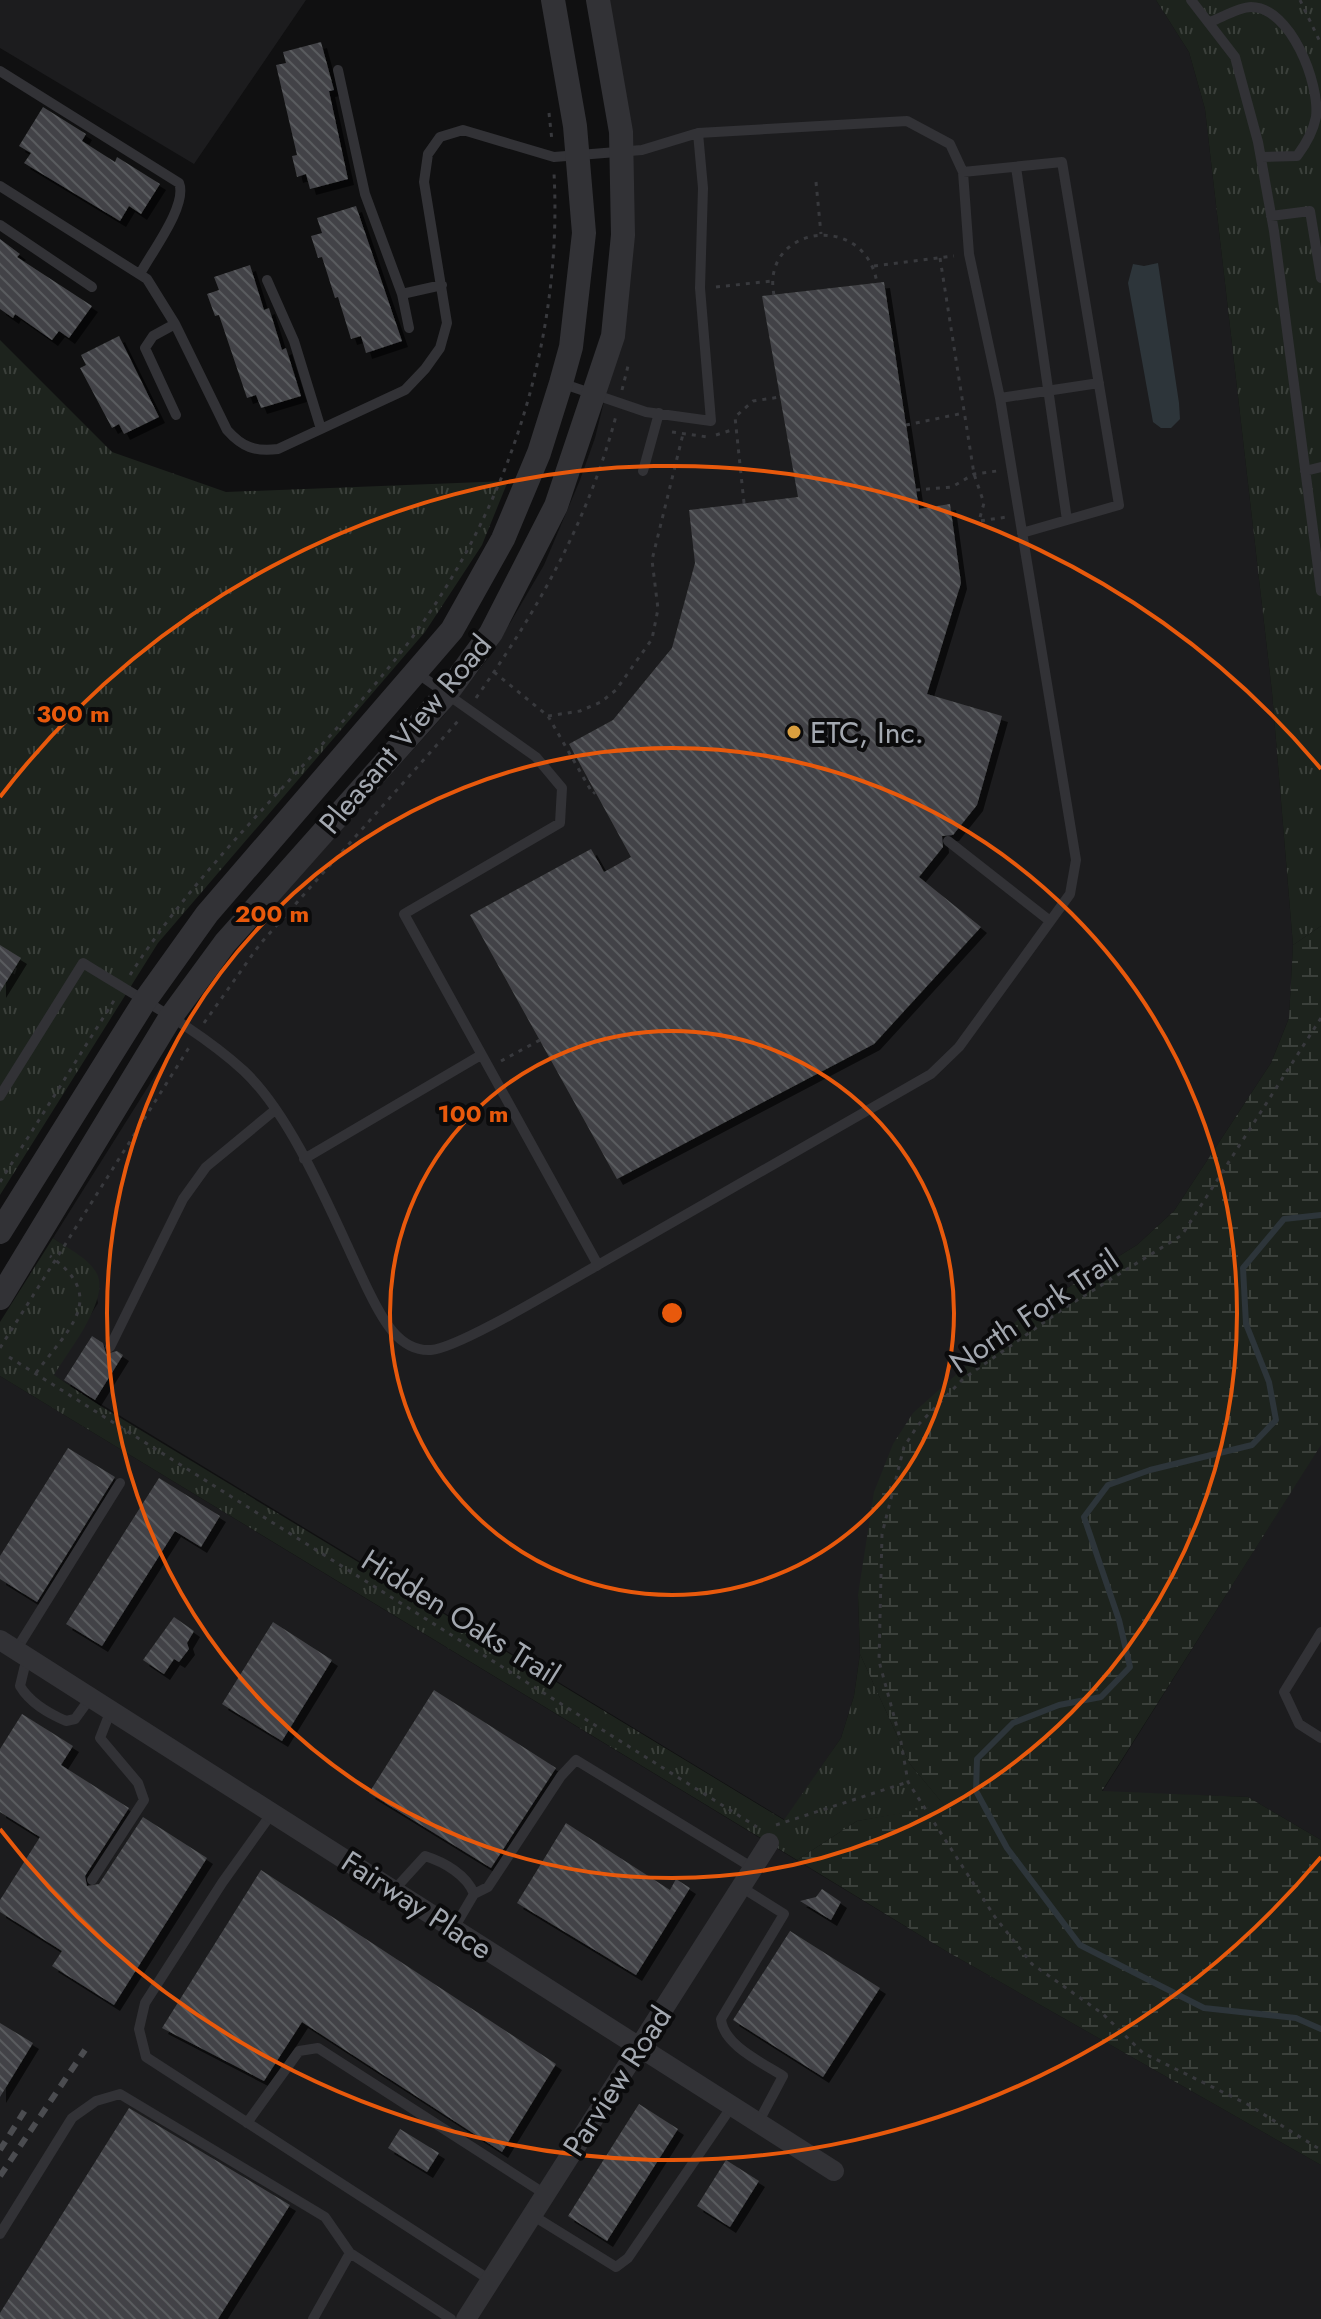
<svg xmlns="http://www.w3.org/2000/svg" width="1321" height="2319" font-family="Jost,sans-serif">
	<defs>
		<pattern id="grass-tufts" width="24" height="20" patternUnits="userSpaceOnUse" patternTransform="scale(2)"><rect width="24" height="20" fill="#1d231d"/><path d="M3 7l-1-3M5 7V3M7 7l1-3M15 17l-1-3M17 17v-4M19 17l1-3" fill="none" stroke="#3b403b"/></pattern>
		<pattern id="wetland-marsh" width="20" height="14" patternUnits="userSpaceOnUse" patternTransform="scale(2)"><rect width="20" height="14" fill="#1d231d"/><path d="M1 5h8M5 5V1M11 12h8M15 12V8" fill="none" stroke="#3b403b"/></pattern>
		<pattern id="building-back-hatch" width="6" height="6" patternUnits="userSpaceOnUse" patternTransform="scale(2)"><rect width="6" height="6" fill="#424346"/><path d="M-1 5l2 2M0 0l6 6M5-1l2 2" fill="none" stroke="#5a5b5e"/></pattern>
		<filter id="shadow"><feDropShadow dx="6" dy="6" stdDeviation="0" flood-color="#0009"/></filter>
	</defs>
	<rect width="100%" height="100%" fill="#101011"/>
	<!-- built -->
	<path fill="#1c1c1e" d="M0,0H306L194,164L0,48Z
		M608,0H1156L1189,52L1205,109L1272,692L1293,945L1289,1018L1271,1063L1174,1211L1137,1245L1022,1316L858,1595L860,1654L854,1696L841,1738L785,1820L53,1375L98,1303L90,1265L53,1238L222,969L286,891L444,715L493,652L544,565L580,480L595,438L615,357Z
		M0,1376L946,1951L1321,2165V2319H0Z
		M1321,1444V1840L1248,1797L1102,1792Z"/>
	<!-- grass -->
	<path fill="url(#grass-tufts)" d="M1156,0H1321V926L1293,945L1272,692L1205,109L1189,52Z
		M0,340L112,452L226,492L508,481L482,545L425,632L158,943L0,1195Z
		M53,1238C67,1248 90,1259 97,1274C110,1300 67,1353 54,1375L99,1405L784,1820L841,1738L854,1696L860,1654L910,1764L945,1806L857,1821L797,1860L0,1376V1322Z"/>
	<!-- wetland -->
	<path fill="url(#wetland-marsh)" d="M1321,926V1445L1102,1791L1248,1797L1321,1840V2165L946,1951L797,1860L857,1821L944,1805L910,1764L860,1654L858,1595L874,1492L893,1444L913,1413L1022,1316L1137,1245L1174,1211L1271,1063L1289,1018L1293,945Z"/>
	<!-- water -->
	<path fill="#2d353a" d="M1158,263L1179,403L1180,419L1171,428H1161L1153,422L1128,283L1133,264L1144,266Z"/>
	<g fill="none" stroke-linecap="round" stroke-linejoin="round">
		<!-- stream -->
		<path stroke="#2d353a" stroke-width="6" d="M1321,1215L1284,1219L1243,1268L1246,1324L1269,1382L1276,1420L1252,1445L1150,1470L1108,1485L1084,1517L1119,1620L1130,1667L1101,1697L1059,1705L1013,1723L977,1759L976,1791L1007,1848L1080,1945L1204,2008L1296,2018L1321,2029"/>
	</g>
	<!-- building -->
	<path fill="url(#building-back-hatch)" filter="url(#shadow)" d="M321,42L334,90L329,91L348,179L310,189L306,174L297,177L292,156L297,155L276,65L286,63L283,52Z
		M43,107L86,134L82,141L115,162L117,157L160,184L141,214L129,206L120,221L24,163L31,153L19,146Z
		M356,206L402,341L366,353L361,336L351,339L338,297L335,298L322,257L318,258L311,236L322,233L317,218Z
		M0,239L20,254L17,257L92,306L69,338L59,331L52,340L15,314L13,318L0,309Z
		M250,265L264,310L269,308L282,350L286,348L301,396L261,408L256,395L247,398L219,315L215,316L207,294L219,290L214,277Z
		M884,282L919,509L950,504L961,583L927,694L1002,716L977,805L953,835L942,836L943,847L919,877L981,927L874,1044L617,1179L470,915L591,849L604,872L631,857L569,744L613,720L672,648L695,563L689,510L798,497L762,296Z
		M119,336L159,417L124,434L119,424L112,428L80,368L86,365L81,355Z
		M0,945L21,958L0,992Z
		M92,1336L103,1343L106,1354L117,1351L123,1355L95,1400L64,1380Z
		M68,1448L115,1477L37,1602L0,1579V1556Z
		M159,1478L220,1516L201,1547L175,1531L102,1646L66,1624Z
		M174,1617L194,1631L187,1643L189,1649L179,1662L174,1659L164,1674L143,1660Z
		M273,1622L332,1660L282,1741L222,1704Z
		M434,1690L556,1768L491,1868L369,1793Z
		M22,1714L73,1746L61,1765L129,1808L85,1876L87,1886L99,1884L143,1817L207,1858L114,2005L52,1966L62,1951L0,1912V1900L40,1837L0,1812V1749Z
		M566,1823L670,1890L676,1879L690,1888L636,1975L517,1903Z
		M261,1870L556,2064L502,2152L302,2022L264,2081L162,2028Z
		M822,1889L841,1902L831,1920L800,1901L816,1897Z
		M790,1931L880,1988L823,2077L733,2020Z
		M0,2023L33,2043L0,2097Z
		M639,2104L678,2129L607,2241L568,2216Z
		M129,2108L290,2205L218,2319H0V2313Z
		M400,2129L439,2153L427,2172L388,2148Z
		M726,2160L759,2181L730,2227L697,2206Z"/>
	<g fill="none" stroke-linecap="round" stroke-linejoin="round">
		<!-- path -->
		<path stroke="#38393d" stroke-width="3" stroke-dasharray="4 6" stroke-linecap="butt" d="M1300,0L1321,44
			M549,113L552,141
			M816,182L821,234
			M940,258L974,474L984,503L979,521L1007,517
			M874,266L954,256
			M716,287L772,281
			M774,295C760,226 865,210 877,283
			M622,390L628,366
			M906,425L964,413
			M672,432L708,437
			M716,435L735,429
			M916,490L952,487L974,474L997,471
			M744,503L735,417L753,401L780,397
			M494,672L548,716L593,794L595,792
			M476,698C538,610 588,521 616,416
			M548,716L580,711L601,702L616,690L652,639L658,609L652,560L683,434
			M130,975C207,854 318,760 405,647C507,513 563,342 554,173
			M1321,1018L1182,1235L1063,1309L963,1379L918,1425L904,1447L882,1534L879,1661L901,1742L908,1782L995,1917L1032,1964L1103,2014L1143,2053L1247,2104L1321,2150
			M204,1023L260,944L459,720
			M501,1061L540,1040
			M0,1182L115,999
			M0,1348L190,1046
			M9,1357L757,1827
			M36,1373C68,1329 109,1298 50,1256
			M776,1825L908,1782"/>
		<!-- service -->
		<path stroke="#323236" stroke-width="10" d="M1191,0L1235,57L1258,142L1274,231L1321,591
			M1210,22C1221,18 1239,7 1251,7C1291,7 1320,84 1316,117C1313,132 1306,144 1297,156L1261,157
			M338,70L365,194L402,294
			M0,71L179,183C188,205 151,253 140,274
			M1016,167L1067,520
			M963,172L1062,162L1119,505L1022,533
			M0,186L147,279L175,324L227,430C242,447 255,452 278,449L405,390L425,369L440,348L447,323L424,182L428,154L440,137L463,130L554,157L642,150L698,133L907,121L950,144L963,172L969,254L1000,398L1076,860L1070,894L959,1047L931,1074L598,1265L404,914L560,823L562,788L536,757L417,673
			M1271,216L1310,211L1321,278
			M0,225L92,287
			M267,280L294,341L321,429
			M175,324L153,336L145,348L176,415
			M409,328L402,294L442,285
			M561,383L646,412L711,421L700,288L703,188L698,133
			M1000,398L1099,383
			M643,471L659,413
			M1305,471L1321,467
			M948,841L1050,921
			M0,1096L83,963C137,997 197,1028 244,1071C296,1120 337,1227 369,1292C381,1316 398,1352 431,1350C460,1348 567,1282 598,1265
			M304,1159L481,1055
			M110,1347L183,1199L206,1167L275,1110
			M1321,1632L1284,1692L1299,1724L1321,1738
			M16,1650L120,1483
			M27,1657L20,1686C30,1703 48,1713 66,1721L75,1719L91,1697
			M272,1813L222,1883L145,2003L139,2029L146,2057L490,2280
			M92,1880L144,1800L138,1783L100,1738L111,1710
			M741,1887L784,1914L721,2019C723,2045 763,2063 783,2076L758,2123
			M394,1890L425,1856C444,1862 467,1875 474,1894L454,1928
			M474,1894L488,1887L561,1776L576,1760L753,1868
			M247,2123L299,2051L318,2048L545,2194
			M532,2215L616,2267L628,2258L732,2106
			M0,2234L72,2118L96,2101L120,2094L325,2217L350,2253
			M313,2319L350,2253L451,2319"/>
		<!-- minor -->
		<path stroke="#323236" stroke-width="20" d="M0,1640L834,2171
			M466,2319L769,1843"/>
		<!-- tertiary -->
		<path stroke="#323236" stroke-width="24" d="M0,1232L144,1002L207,914L452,630L503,539L539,453L561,383L571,347L584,233L575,126L553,0
			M0,1298L170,1018L225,943L447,693L491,633L556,506L613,336L623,235L621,132L598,0"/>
		<!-- rail -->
		<path stroke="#4b4c50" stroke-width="6" stroke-dasharray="10 8" stroke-linecap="butt" d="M0,2150L27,2107
			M0,2176L85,2050"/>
	</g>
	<!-- distance rings -->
	<g fill="none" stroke="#e8590c" stroke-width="4">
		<circle cx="672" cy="1313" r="282"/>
		<circle cx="672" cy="1313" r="565"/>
		<path d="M1321 1857A847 847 0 0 1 0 1829M0 797A847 847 0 0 1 1321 769"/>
	</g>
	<!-- markers -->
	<circle fill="#da9f3f" stroke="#0b0b0c" stroke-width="3" cx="794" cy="732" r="8"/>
	<g text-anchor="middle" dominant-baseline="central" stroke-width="8" stroke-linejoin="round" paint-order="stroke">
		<!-- poi labels -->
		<g font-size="30" fill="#a3a8b0" stroke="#0b0b0c" text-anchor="start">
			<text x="810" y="732">ETC, Inc.</text>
		</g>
		<!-- street labels -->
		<g font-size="30" fill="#a3a8b0" stroke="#0b0b0c">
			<text transform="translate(405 734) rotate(-50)">Pleasant View Road</text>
			<text transform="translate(1034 1311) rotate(-34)">North Fork Trail</text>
			<text transform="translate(461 1617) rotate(32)">Hidden Oaks Trail</text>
			<text transform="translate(417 1905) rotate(33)">Fairway Place</text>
			<text transform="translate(617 2081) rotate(-57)">Parview Road</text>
		</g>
	</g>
	<circle cx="672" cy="1313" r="12" fill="#e8590c" stroke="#0b0b0c" stroke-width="4"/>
	<g font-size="24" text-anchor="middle" font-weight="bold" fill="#e8590c" stroke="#0b0b0c" stroke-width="8" stroke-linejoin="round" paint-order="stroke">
		<text x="73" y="722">300 m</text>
		<text x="272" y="922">200 m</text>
		<text x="473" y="1122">100 m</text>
	</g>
</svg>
